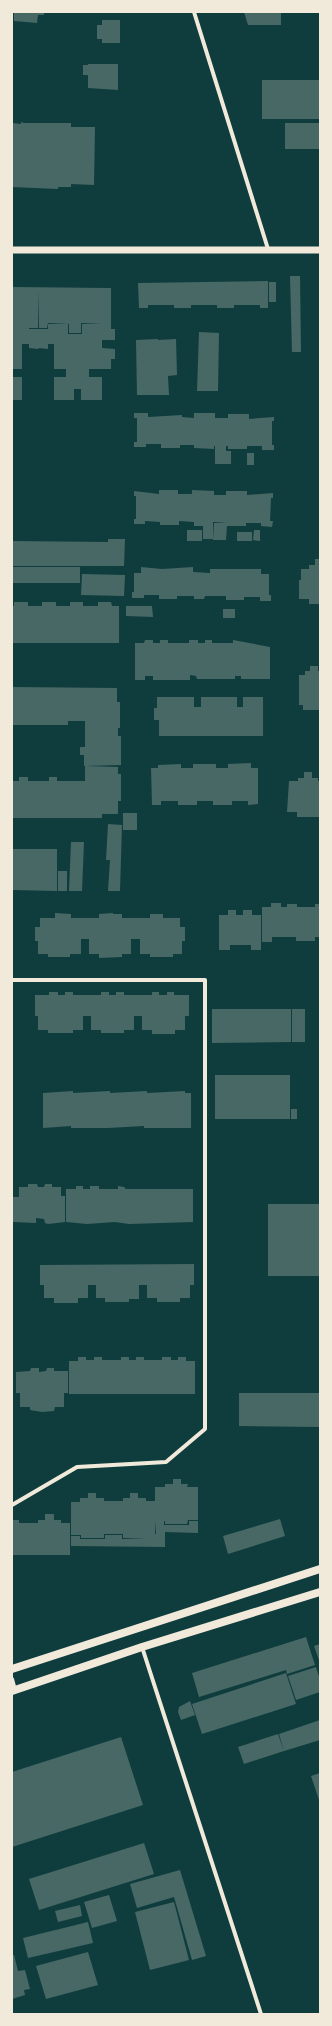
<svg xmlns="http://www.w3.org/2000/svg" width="332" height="2026" font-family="Literata,serif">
	<rect width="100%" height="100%" fill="#0f3d3e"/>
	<!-- building -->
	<path fill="#486865" d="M14,12H44V15H38L37,23L14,21Z
		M244,12H281V25H248Z
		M102,20H120V43H102V39H97V25H102Z
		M88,64H118V90L88,88V75H83V65H88Z
		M262,80H320V119H262Z
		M21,122L24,123H71V127H95L94,185L71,184V187H58V189L12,187V123L21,124Z
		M285,123H320V149H285Z
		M290,276H300L301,352H292Z
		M268,281V308H260V305H234V308H217V305H191V308H174V305H148V308H139L138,283Z
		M269,282H276V302H269Z
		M12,287L111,288V329H102H115V340H102V348L115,349V359H111V369H89V377H102V400H81V389H74V400H54V377H66V369H54V344H48V349L38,348V329H48V324H68V334H82V324H102L81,323V333H69V324L48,323L47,328H39V291L38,328H29V323V331V329H38V349L29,348V344H22V369H12V323H24H12Z
		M199,332L219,333L218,391H197Z
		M158,339L159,395H137L136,340Z
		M176,339L177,375L168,376L169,395H159L158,340Z
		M12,377H22V400H12Z
		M134,413H148V417L182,415V417L194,418V413H215V418H228V414H249V419L274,417V421H272V445H274V450H262V446H247V449H228V446H214V449L194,448V445H180V448H161V444H146V447H134V442H137V418H134Z
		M215,446H226V451H231V464H215Z
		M247,453H254V465H247Z
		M159,490H178V494H192V490L214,491V495H226V491H247V495L273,493V498H271L270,521H273L272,527L261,526V523H246V526H227L226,540H213L214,523L227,522H213V539H203V526H194V522L179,521V525H160V522L145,521V524H134V519H136V496H134V491L159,494Z
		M187,530H202V541H187Z
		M254,530H260V541L253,540Z
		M237,532H252V541H237Z
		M108,539H125L124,566H12V541L108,542Z
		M315,559H320V604H309V599H299V580H301V569H309V565H315Z
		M12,567H80V583H12Z
		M141,567L162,569L193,567V572L210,573V569H261V574H269V595H271V601H260V597H244V600H226V596H205L204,599H194V596H177V599H159V595H144V598H132V592H134V573H141Z
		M82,574L125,575L124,596L81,595Z
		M14,602H28V606H42V602H56V606H70V602H83V606H98V602H111L112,606H119V643H12V606H14Z
		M126,606H152L153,617L126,616Z
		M223,609H235V618H223Z
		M145,640H153V643H160V640H168V643H189V640H198V643H205V640H212V643H233V640L270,647V679H241V676H235V679H197L196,676L190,675V680H153V676H145V680H135V643H144Z
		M310,666H318V671H320V710H303V705H299V675H305V671H310Z
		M13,687L117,688V702H120V728H118V736H121V765L84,766V755H80V747H85V721H68V725H12Z
		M157,697H194V707H201V697H237V707H243V697H263V736H159V720H154V708H157Z
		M251,763V768H258V804L248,805V801H232V805H213V801H197V805H178V801H161V805H152L151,768H158V765L181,764V768H193V764H216V768H228V764Z
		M85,766L118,767V774H121V801H118V814H102V818H12V781H19V777H28V781H49V777H57V781H85Z
		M304,772H312V778H318V781H320L319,817H297V812H287L289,781H298V778H304Z
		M123,813H137V830H123Z
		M108,824L122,825L120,891H108L110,860H106Z
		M71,842H84L82,891H69Z
		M12,849H57V891L12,890Z
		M58,871H67V891H58Z
		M271,903H281V907H287V904H297V907H315V904H320V937H315V941H296V937H272V942H262V907H271Z
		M228,910H236V915H243V910H252V915H261V950H251V945H230V950H219V915H228Z
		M55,913L71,914V918H99V914L113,913V914H122V918H150V914H163V918H180V927H185V941H182V954H173V957H150V954H140V939H131V954H122V957L99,958V954H89V939H81V954H70V957H48V954H38V941H35V927H40V918H55Z
		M49,992H58V995H65V992H73V995H101V992H109V995H116V992H124V995H152V992H159V995H167V992H174V995H189V1016H185V1030H175V1034H152V1030H142V1016H134V1030H124V1033H101V1030H91V1016H83V1030H73V1033H48V1030H38V1016H35V995H49Z
		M212,1009H291V1042L212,1043Z
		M292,1009H305V1042H292Z
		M215,1075H290V1119H215Z
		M73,1091V1093L110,1091V1093L147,1091V1093L185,1091V1093H191V1128H144V1126L108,1128H71V1126L43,1128V1093Z
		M291,1109H297V1119H291Z
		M28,1184H37L38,1187H44L45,1184H52V1187H61V1196H65V1222L48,1224L45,1223L44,1219L36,1218V1223L13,1222V1197H19V1187H28Z
		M76,1186H83V1189H90V1186H99V1189H118V1186L124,1187L126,1189H193V1222L129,1224L115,1222L87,1224L66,1222V1189H76Z
		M268,1204H320V1276H268Z
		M194,1264V1285H190V1298H180V1302H157V1298H147V1285H139V1299H129V1302H105V1298H96V1285H88V1298H78V1303H54V1298H44V1285H40V1265Z
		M78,1357H86V1360H94V1357H102V1360H121V1357H129V1360H136V1357H144V1360H162V1357H171V1360H178V1357H186V1361H195V1394H69V1361H78Z
		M31,1368H39V1372L46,1371L47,1368H54V1371H68V1393H64V1407H55L54,1411L42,1412L30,1410V1407H20V1393H16V1372L30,1371Z
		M239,1393H320V1427L239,1426Z
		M173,1479H181V1484H188L187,1487H198V1520H188L187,1524H165V1521H156L155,1534H151H156V1521H164V1525H189V1521H198V1533L165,1532V1547L71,1546V1536H80V1539H105V1535H122V1539H146L123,1538V1534H104V1538H81V1535H71V1502H80V1498H88V1493H96V1498H104V1501H123V1498H130V1493H138V1498H146V1501H155V1487H165V1484H173Z
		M45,1514H54V1520H61V1523H70V1555H12V1520H19V1523H38V1520H45Z
		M280,1519L285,1536L228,1554L223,1536Z
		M306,1637L315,1665L287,1674L286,1670L199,1697L192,1673Z
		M320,1644V1663L314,1646Z
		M316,1667L320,1680V1692L296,1700L288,1676Z
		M286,1673L296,1704L202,1734L192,1704Z
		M190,1701L195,1715L181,1720L178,1712L179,1707Z
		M320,1720V1740L284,1751L279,1734Z
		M278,1734L284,1751L244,1764L238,1747Z
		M121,1737L143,1805L12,1847V1772Z
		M320,1773V1803L311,1776Z
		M144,1843L154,1874L39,1910L29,1879Z
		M180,1870L206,1956L192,1960L174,1897L137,1908L130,1884Z
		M109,1895L117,1921L92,1928L84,1902Z
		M174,1902L189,1960L150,1970L135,1912Z
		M80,1905L82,1916L58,1922L55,1911Z
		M88,1922L93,1943L28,1958L23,1938Z
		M88,1952L98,1985L46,1999L36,1966Z
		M12,1955H14L18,1971L25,1970L30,1989L24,1990L25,1995L12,1999Z"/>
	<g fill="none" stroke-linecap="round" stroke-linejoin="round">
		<!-- minor -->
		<path stroke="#f1e9da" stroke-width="4" d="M194,12L268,249
			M12,980H205V1429L166,1462L77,1467L12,1505
			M142,1647L261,2014
			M12,1679L15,1690"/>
		<!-- tertiary -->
		<path stroke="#f1e9da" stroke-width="7" d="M12,250H320"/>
		<!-- secondary -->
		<path stroke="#f1e9da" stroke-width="8" d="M12,1669L320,1569
			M12,1691L142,1647L320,1592"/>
	</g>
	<!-- border -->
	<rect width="332" height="2026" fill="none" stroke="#f1e9da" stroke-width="26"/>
</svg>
